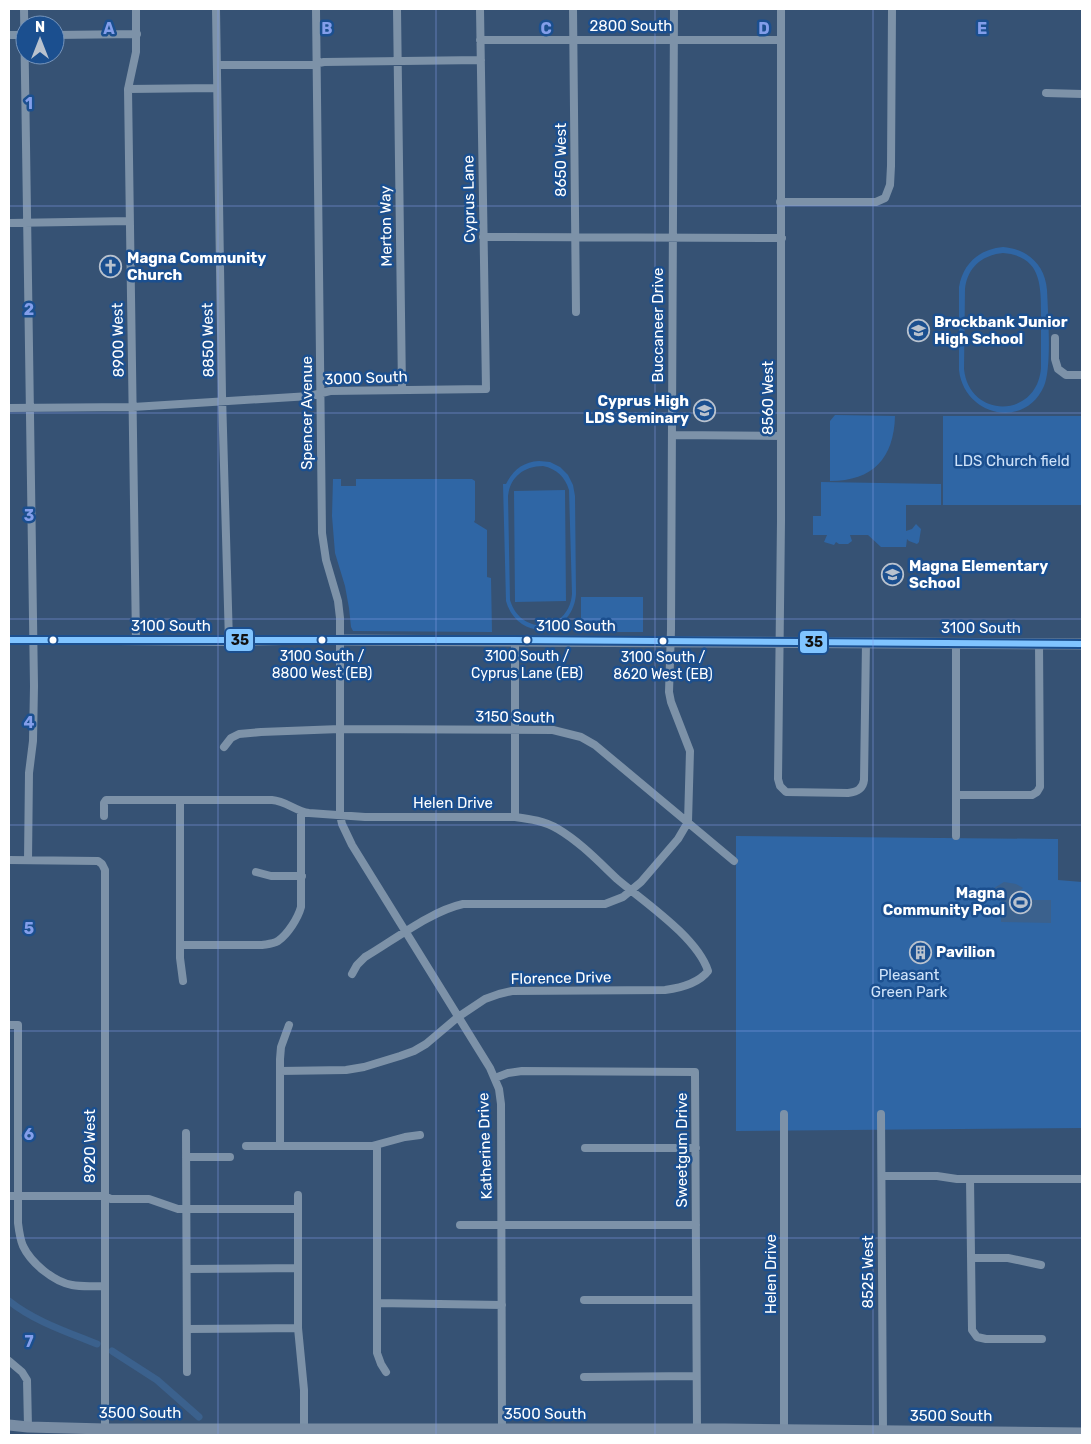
<svg xmlns="http://www.w3.org/2000/svg" width="1091" height="1444" font-family="Rubik,sans-serif">
	<rect width="100%" height="100%" fill="#365274"/>
	<!-- green -->
	<path fill="#2f66a5" fill-rule="evenodd" d="M1003,247C1028,249 1045,265 1047,290C1048,312 1052,368 1044,386C1025,430 964,416 959,370V287C963,263 980,249 1003,247ZM1003,253C1042,256 1041,286 1041,317C1041,334 1041,351 1041,368C1037,419 969,419 964,369L965,289C967,269 981,255 1003,253Z
		M835,415L895,416C894,458 873,481 830,481V421Z
		M943,416H1082V505H943Z
		M539,461L550,462L560,467L568,475L573,485L575,496L576,594C573,637 518,643 506,601L503,484H506C513,470 523,462 539,461ZM543,466C557,469 565,477 569,490L572,594C569,632 521,637 510,600L508,496C510,477 524,466 543,466Z
		M333,479H341V486H356V479H472L475,481V520L474,522L487,530V577L491,578L492,632L353,631L351,627L349,608L345,586L335,553L332,516Z
		M821,482L941,484V505H906V531L912,529L916,524L921,529L919,542L917,544L909,541L907,539L906,547H881L868,535H850L852,541L848,544H839L836,542L834,545L824,542L827,535H813V516H821Z
		M565,490L566,601L515,602L514,491Z
		M581,597H643V632H581Z
		M736,836L1058,839V880L1082,882V1128L736,1131Z"/>
	<!-- water -->
	<path fill="#3b618d" d="M1004,882L1016,884L1023,888L1014,896V900H1051V923L1001,922V897L994,888Z"/>
	<g fill="none" stroke-linecap="round" stroke-linejoin="round">
		<!-- canal -->
		<path stroke="#3b618d" stroke-width="7" d="M9,1301C34,1321 67,1332 97,1344
			M112,1351L157,1380L199,1417"/>
		<!-- street -->
		<path stroke="#7d92a8" stroke-width="8" d="M24,9L34,686L33,741L29,773L28,860
			M216,9L222,395L229,642
			M316,9L322,533L326,560L338,601L340,618V815L342,824L352,845L490,1068L499,1089L501,1104L502,1429
			M397,9L402,390
			M573,9L576,312
			M781,9V521L778,779L780,786L786,792L848,793C857,792 863,789 864,780L866,642
			M9,35H25
			M55,35L137,34
			M480,40H781
			M217,65H308L324,62L481,60
			M128,89L217,88
			M1046,93L1082,94
			M780,202H876L885,198L890,185L891,166L892,9
			M9,223L130,221
			M483,237L782,238
			M1055,338V359L1058,369L1066,375H1082
			M9,408L133,407L310,396L330,391L486,389L480,9
			M672,435L781,436
			M9,640L229,642L340,640
			M136,641L128,89L136,52V9
			M224,747L231,738L239,734L261,732L340,729L553,730L581,737L595,745L734,861
			M956,795H1032L1037,792L1040,787L1039,643
			M180,800V958L183,981
			M104,816V803L106,800H272C286,801 295,811 309,813L365,817H515C530,819 545,821 558,829C580,842 599,862 617,879C644,902 697,937 708,971C698,984 680,988 665,990L512,991L499,994L485,999L458,1017L426,1044L414,1051L400,1056L364,1067L346,1070L280,1071
			M515,817V640
			M956,836V642
			M9,860L98,861L102,864L105,870V1429
			M256,872L271,876H302
			M180,945H262C268,944 273,944 278,941C288,934 298,918 301,907V812
			M352,974L357,965L365,957C394,940 431,911 463,904H605L623,897L641,882L678,839L688,822L690,751L671,702L669,692L671,630L674,9
			M9,1025H18V1223C19,1231 20,1239 23,1246C31,1263 54,1282 72,1285C82,1287 93,1286 104,1286
			M495,1078L508,1073L522,1071L695,1072L697,1429
			M784,1114V1434
			M881,1114L883,1430
			M186,1133L187,1372
			M246,1146H372L405,1137L420,1135
			M280,1146V1059L281,1047L289,1025
			M377,1146V1353L381,1364L386,1372
			M585,1148H696
			M186,1157H230
			M882,1176H937L957,1179H1082
			M970,1179L972,1330L977,1337L986,1339H1042
			M298,1195V1328L304,1390V1428
			M9,1196H104L111,1199H149L178,1209H298
			M460,1225H696
			M971,1258H1008L1041,1265
			M187,1269L298,1268
			M584,1300H696
			M377,1303L502,1305
			M187,1329L298,1328
			M9,1361L22,1372L27,1380L28,1427
			M584,1377L696,1376"/>
		<!-- secondary -->
		<path stroke="#798da4" stroke-width="11" d="M340,640L1082,644
			M9,1425L28,1427L105,1429H725L1082,1433"/>
		<defs>
			<path id="bus-1" d="M9,640H515L1082,644"/>
		</defs>
		<!-- bus-1 casing -->
		<use href="#bus-1" stroke="#1b4f8f" stroke-width="10"/>
		<!-- bus-1 -->
		<use href="#bus-1" stroke="#80c4ff" stroke-width="6"/>
	</g>
	<!-- grid -->
	<path fill="none" stroke="#839eea" stroke-width="1" stroke-opacity="0.55" d="M218,9V1435M436,9V1435M655,9V1435M873,9V1435M9,206H1082M9,413H1082M9,619H1082M9,825H1082M9,1031H1082M9,1238H1082"/>
	<!-- icons -->
	<defs>
		<symbol id="church-ring" viewBox="-11 -11 22 22"><circle r="9.5" fill="#1b4f8f" stroke="#b9c2ce" stroke-width="1.5"/><path d="M-1.2-6h2.4v3.5h3.3v2.4h-3.3V6h-2.4V-.1h-3.3v-2.4h3.3Z" fill="#b9c2ce"/></symbol>
		<symbol id="school-ring" viewBox="-11 -11 22 22"><circle r="9.5" fill="#1b4f8f" stroke="#b9c2ce" stroke-width="1.5"/><path d="M0-5L7-2L0 1L-7-2ZM-4 1L0 2.5L4 1V4Q0 6-4 4Z" fill="#b9c2ce"/></symbol>
		<symbol id="stadium-ring" viewBox="-11 -11 22 22"><circle r="9.5" fill="#1b4f8f" stroke="#b9c2ce" stroke-width="1.5"/><path d="M0-5a6.5 5 0 1 0 0 10a6.5 5 0 1 0 0-10ZM-3.5-1.8h7v3.6h-7Z" fill="#b9c2ce"/></symbol>
		<symbol id="building-ring" viewBox="-11 -11 22 22"><circle r="9.5" fill="#1b4f8f" stroke="#b9c2ce" stroke-width="1.5"/><path d="M-4-6H4V6H1V3H-1V6H-4ZM-2.5-4.3h1.7v1.8h-1.7ZM.8-4.3h1.7v1.8H.8ZM-2.5-1h1.7V.8h-1.7ZM.8-1h1.7V.8H.8Z" fill="#b9c2ce"/></symbol>
	</defs>
	<g fill-rule="evenodd">
		<use href="#church-ring" x="98" y="254" width="25" height="25"/>
		<use href="#school-ring" x="906" y="318" width="25" height="25"/>
		<use href="#school-ring" x="692" y="398" width="25" height="25"/>
		<use href="#school-ring" x="880" y="562" width="25" height="25"/>
		<use href="#stadium-ring" x="1008" y="890" width="25" height="25"/>
		<use href="#building-ring" x="908" y="940" width="25" height="25"/>
	</g>
	<!-- markers -->
	<g fill="#fff" stroke="#1b4f8f" stroke-width="2">
		<circle cx="53" cy="640" r="4.5"/>
		<circle cx="322" cy="640" r="4.5"/>
		<circle cx="527" cy="640" r="4.5"/>
		<circle cx="663" cy="641" r="4.5"/>
	</g>
	<g text-anchor="middle" dominant-baseline="central" stroke-width="5" stroke-linejoin="round" paint-order="stroke">
		<!-- bus labels -->
		<g font-size="14" fill="#fff" stroke="#1b4f8f">
			<text x="322" y="656">3100 South /<tspan x="322" dy="17">8800 West (EB)</tspan></text>
			<text x="527" y="656">3100 South /<tspan x="527" dy="17">Cyprus Lane (EB)</tspan></text>
			<text x="663" y="657">3100 South /<tspan x="663" dy="17">8620 West (EB)</tspan></text>
		</g>
		<!-- street labels -->
		<g font-size="15" fill="#fff" stroke="#1b4f8f">
			<text x="631" y="26">2800 South</text>
			<text transform="translate(561 160) rotate(-90)">8650 West</text>
			<text transform="translate(469 199) rotate(-91)">Cyprus Lane</text>
			<text transform="translate(386 226) rotate(-91)">Merton Way</text>
			<text transform="translate(658 325) rotate(-90)">Buccaneer Drive</text>
			<text transform="translate(118 340) rotate(-91)">8900 West</text>
			<text transform="translate(208 340) rotate(-91)">8850 West</text>
			<text transform="translate(366 378) rotate(-2)">3000 South</text>
			<text transform="translate(768 398) rotate(-90)">8560 West</text>
			<text transform="translate(307 413) rotate(-90)">Spencer Avenue</text>
			<text x="171" y="626">3100 South</text>
			<text x="576" y="626">3100 South</text>
			<text x="981" y="628">3100 South</text>
			<text transform="translate(515 717) rotate(1)">3150 South</text>
			<text x="453" y="803">Helen Drive</text>
			<text transform="translate(561 978) rotate(-1)">Florence Drive</text>
			<text transform="translate(90 1146) rotate(-90)">8920 West</text>
			<text transform="translate(485 1146) rotate(-92)">Katherine Drive</text>
			<text transform="translate(682 1150) rotate(-90)">Sweetgum Drive</text>
			<text transform="translate(868 1272) rotate(-90)">8525 West</text>
			<text transform="translate(771 1274) rotate(-90)">Helen Drive</text>
			<text x="140" y="1413">3500 South</text>
			<text x="545" y="1414">3500 South</text>
			<text x="951" y="1416">3500 South</text>
		</g>
		<!-- poi labels -->
		<g font-size="15" font-weight="bold" fill="#fff" stroke="#1b4f8f" text-anchor="start">
			<text x="127" y="258">Magna Community<tspan x="127" dy="17">Church</tspan></text>
			<text x="934" y="322">Brockbank Junior<tspan x="934" dy="17">High School</tspan></text>
			<text x="689" y="401" text-anchor="end">Cyprus High<tspan x="689" dy="17">LDS Seminary</tspan></text>
			<text x="909" y="566">Magna Elementary<tspan x="909" dy="17">School</tspan></text>
			<text x="1005" y="893" text-anchor="end">Magna<tspan x="1005" dy="17">Community Pool</tspan></text>
			<text x="936" y="952">Pavilion</text>
		</g>
		<!-- park labels -->
		<g font-size="15" fill="#cfe3fa" stroke="#1b4f8f">
			<text x="1012" y="461">LDS Church field</text>
			<text x="909" y="975">Pleasant<tspan x="909" dy="17">Green Park</tspan></text>
		</g>
	</g>
	<g font-size="16" text-anchor="middle" font-weight="bold" fill="#839eea" stroke="#1b4f8f" stroke-width="5" stroke-linejoin="round" paint-order="stroke">
		<text x="109" y="34">A</text>
		<text x="327" y="34">B</text>
		<text x="546" y="34">C</text>
		<text x="764" y="34">D</text>
		<text x="982" y="34">E</text>
		<text x="29" y="109">1</text>
		<text x="29" y="315">2</text>
		<text x="29" y="521">3</text>
		<text x="29" y="728">4</text>
		<text x="29" y="934">5</text>
		<text x="29" y="1140">6</text>
		<text x="29" y="1347">7</text>
	</g>
	<g stroke="#1b4f8f" stroke-width="2">
		<rect x="225" y="628" width="29" height="24" rx="5" fill="#80c4ff"/>
		<rect x="799" y="630" width="29" height="24" rx="5" fill="#80c4ff"/>
	</g>
	<g font-size="14" text-anchor="middle" font-weight="bold" fill="#111">
		<text x="240" y="645">35</text>
		<text x="814" y="647">35</text>
	</g>
	<!-- border -->
	<rect width="1091" height="1444" fill="none" stroke="#ffffff" stroke-width="20"/>
	<!-- north arrow -->
	<g transform="translate(40 40)"><circle r="24" fill="#1b4f8f" stroke="#7695bc"/>
	<path d="M0-4L9 19L0 12L-9 19Z" fill="#b9c2ce"/>
	<text y="-8" font-size="14" font-weight="bold" text-anchor="middle" fill="#ffffff">N</text>
	</g>
</svg>
